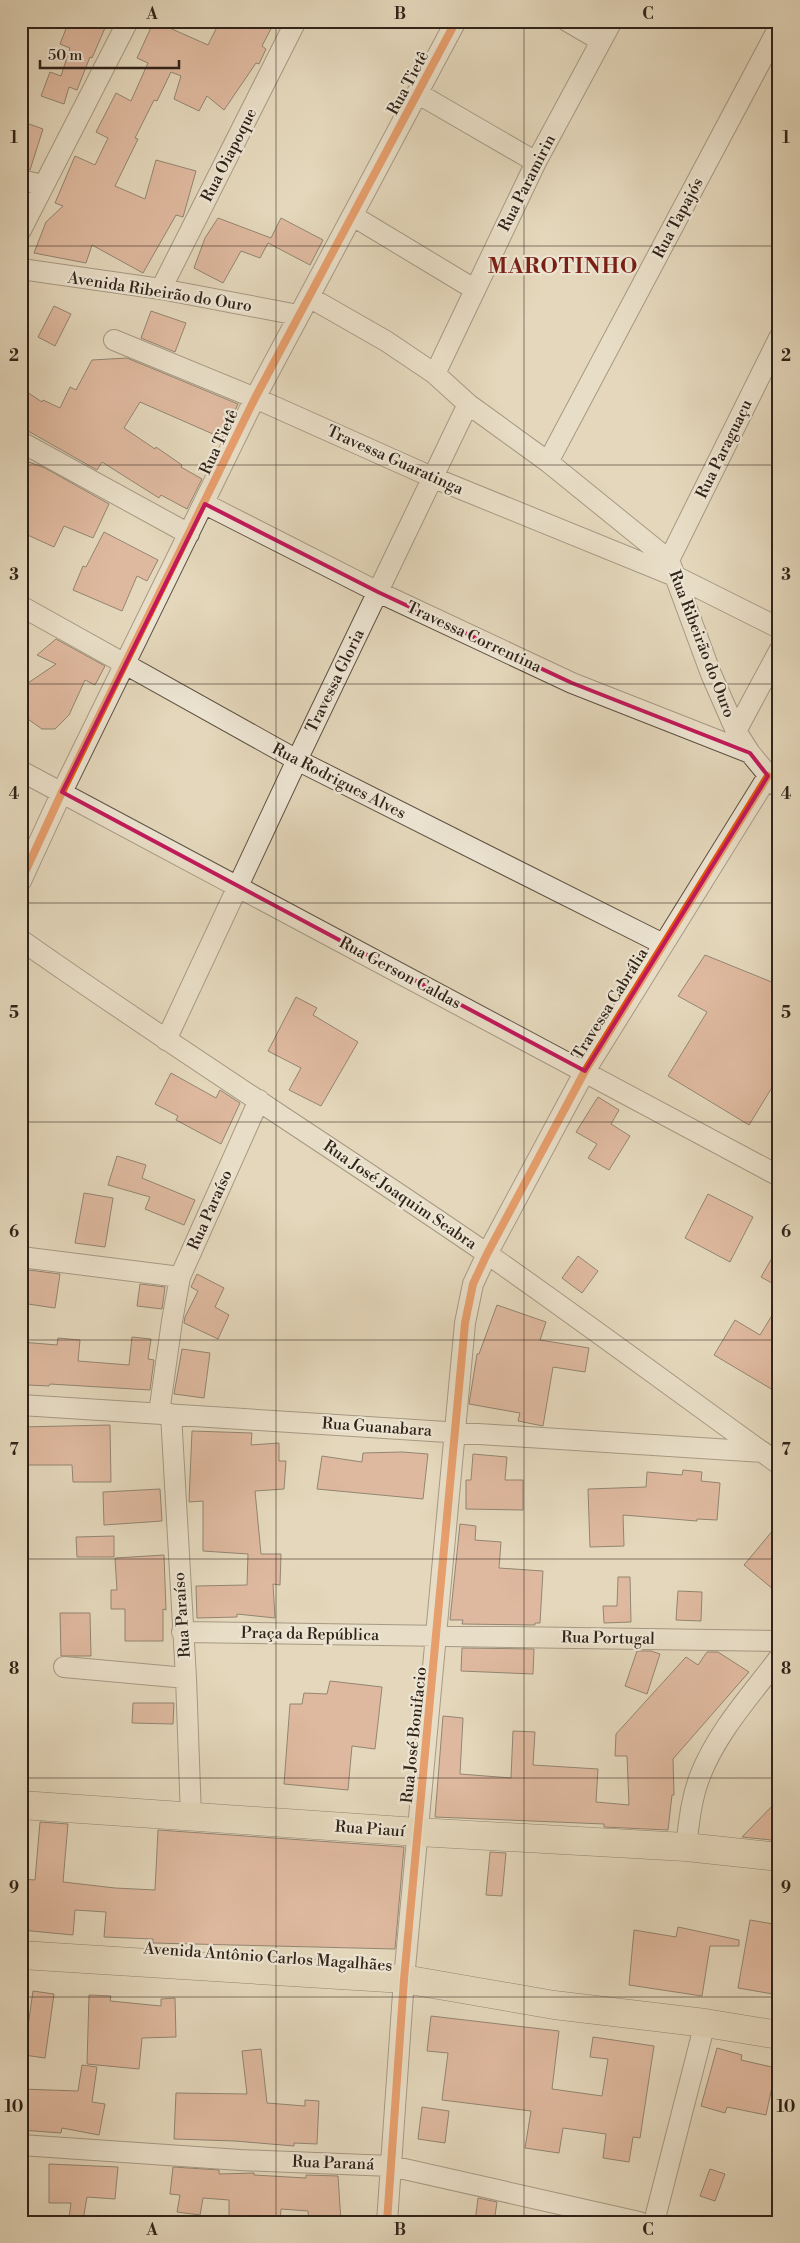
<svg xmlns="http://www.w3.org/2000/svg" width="800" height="2243" font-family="'Libre Bodoni',serif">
	<rect width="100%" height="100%" fill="#e4d7bb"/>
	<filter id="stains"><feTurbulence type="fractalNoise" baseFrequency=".004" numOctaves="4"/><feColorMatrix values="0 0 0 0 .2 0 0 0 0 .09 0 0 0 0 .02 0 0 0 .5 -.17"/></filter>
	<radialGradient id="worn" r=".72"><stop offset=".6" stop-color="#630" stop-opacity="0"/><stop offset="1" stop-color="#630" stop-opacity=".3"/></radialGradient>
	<!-- building -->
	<path fill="#da967c" stroke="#302319" d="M69,21H108L92,58L90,57L77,90L69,87L64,104L41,96L50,72L61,76L70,48L60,44Z
		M154,21L208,45L220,21H275L262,46L266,49L259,64L256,63L224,110L207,96L199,111L174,99L181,76L171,72L157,101L154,100L135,138L138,139L115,186L145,199L156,160L196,171L183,217L176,215L143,273L92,245L86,263L34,253L46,222L63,206L55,203L75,156L95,165L108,138L96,132L116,93L131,101L148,63L137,58Z
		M21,121L43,129L30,170L21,168Z
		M218,218L271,238L281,218L323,240L310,265L268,243L260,258L241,251L223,283L194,268L205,238Z
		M54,306L71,314L55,346L38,337Z
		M151,311L186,323L175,352L141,338Z
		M127,358L238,404L222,438L140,402L124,428L155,449L156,447L182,465L181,467L202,479L187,509L161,495L159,498L102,462L97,470L21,427V388L42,402L43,400L60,408L70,387L76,390L92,360Z
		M21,459L45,468L109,504L93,538L64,526L54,547L21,532Z
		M104,532L158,560L147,581L137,576L122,611L73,590L83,566L86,567Z
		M56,639L105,666L95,685L85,680L69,715L55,729H42L25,717L21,705L28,683L56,664L37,655Z
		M705,955L779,985V1076L749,1125L668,1076L707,1012L678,996Z
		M296,997L317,1008L313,1015L358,1042L321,1106L289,1090L301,1068L268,1051Z
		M171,1073L216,1098L220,1090L240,1103L221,1144L176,1120L178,1116L155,1104Z
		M598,1097L619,1110L611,1124L630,1136L609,1170L588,1158L597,1144L576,1132Z
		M117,1156L146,1165L142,1178L195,1200L184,1225L145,1209L150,1197L108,1185Z
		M84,1193L113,1198L105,1247L75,1243Z
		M708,1194L753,1217L730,1262L685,1238Z
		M779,1246V1287L761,1277Z
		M578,1256L598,1271L582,1293L562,1278Z
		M21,1269L60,1274L55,1308L21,1303Z
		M197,1274L224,1288L215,1307L229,1315L218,1339L184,1323L185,1317L198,1291L191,1287Z
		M140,1284L165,1287L162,1309L137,1306Z
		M779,1304V1380L773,1390L714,1355L735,1320L760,1335Z
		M497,1305L546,1322L540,1340L589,1348L585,1372L553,1367L543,1426L518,1421L520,1413L469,1404L477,1354H479Z
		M132,1337L151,1339L148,1359L154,1360L150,1390L50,1384L49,1386L28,1385V1381L21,1380V1342L57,1345L58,1338L80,1340L78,1361L129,1365Z
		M182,1349L210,1353L204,1398L174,1394Z
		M110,1425L111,1482H73L72,1465H21V1427Z
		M192,1431L252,1433L251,1445L279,1443V1461H286L284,1489L255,1491L261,1554H281L280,1585L273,1584L275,1618L237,1614V1617L197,1618L196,1586L247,1585L248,1554L203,1551V1501L189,1502Z
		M402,1452L428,1454L423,1499L317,1489L322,1456L362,1462L363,1453Z
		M473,1454L507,1457L505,1480H523V1510L466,1509V1480H471Z
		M683,1470L702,1472L701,1481L720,1483L717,1520L697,1519V1521L623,1515L624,1546L590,1547L588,1489L646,1487L647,1472L682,1475Z
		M160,1489L162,1521L104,1525L103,1492Z
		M779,1523V1594L744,1565Z
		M460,1524L476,1526L475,1540L501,1542L499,1568L543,1571L540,1623H535V1625L462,1624L463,1620H450Z
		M114,1536V1557H77L76,1537Z
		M164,1555L166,1610L163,1609V1641H125V1609H111V1590H117L115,1558Z
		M618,1577H630L631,1622L604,1623L603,1606H617Z
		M678,1591L702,1592L701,1621L676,1620Z
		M60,1613H90L91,1656H61Z
		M462,1648L534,1649L533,1674L461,1671Z
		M637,1651H651L660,1654L647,1694L625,1686Z
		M707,1652H718L749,1672L673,1759L674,1795H672L668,1830L604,1827V1824L435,1817L443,1716L463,1718L460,1774L511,1778L513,1731L535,1732L533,1765L598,1769L596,1802L629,1805L627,1756H615L616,1734L686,1657L698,1665Z
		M330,1681L382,1687L375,1749L352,1746L348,1790L284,1784L290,1704H302L304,1693L327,1694Z
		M133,1703H174L173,1724L132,1723Z
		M779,1799V1833L771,1840L742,1837Z
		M40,1822L68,1824L63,1882L115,1888L155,1890L158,1830L404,1847L395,1949L153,1943V1939L104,1937L106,1912L75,1910L73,1935L21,1930V1879L35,1880Z
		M490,1852L506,1853L502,1896L486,1895Z
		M750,1920L779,1925V1960L773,1994L738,1988Z
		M678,1927L739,1940V1946H710L702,1996L629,1985L634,1930L676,1937Z
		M33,1991L54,1994L45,2058L24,2055Z
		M89,1995L111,1996L110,2001L161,2006V1999L175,1998L176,2037L142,2038L139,2069L87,2064Z
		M431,2016L559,2031L552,2089L602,2096L608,2059L590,2057L593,2037L654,2046L640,2138L633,2137L629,2162L603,2158L606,2134L563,2128L559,2153L525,2148L531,2111L442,2100L448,2053L427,2051Z
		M717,2048L742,2055L741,2060L776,2068L766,2115L727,2107L725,2113L701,2106Z
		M261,2049L267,2103L305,2106V2100L319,2101L317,2144L294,2143V2146L235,2141L174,2139L176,2093L247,2094L242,2051Z
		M82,2065L97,2067L92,2102L105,2104L99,2135L62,2128L61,2133L21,2130V2089L78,2091Z
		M422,2107L449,2111L445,2143L418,2139Z
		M49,2164L118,2167L115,2199L87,2197L83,2220L69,2218L71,2203H49Z
		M173,2167L219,2170V2174L254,2173V2175L306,2178V2175L338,2176L341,2222H309L308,2211L281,2209L280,2222H229V2200L203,2198L200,2215L177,2212L180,2195L170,2194Z
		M710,2169L725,2174L715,2201L700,2196Z
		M478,2198L497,2202L494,2222H475Z"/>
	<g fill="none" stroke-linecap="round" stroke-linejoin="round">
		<defs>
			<path id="minor" d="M567,21L601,41
				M417,93L536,162
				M21,180L42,185
				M353,216L474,289
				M21,230L128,21
				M21,269L161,289L298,315
				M161,289L296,21
				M309,297L386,341L435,374L468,404L548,462L669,560L711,674L736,731L750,753L779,788
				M114,340L255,398L434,478L677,577L779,628
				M435,374L536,162L612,21
				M21,442L189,534
				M548,462L779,27
				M205,504L378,592L572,683L750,753
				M669,560L779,338
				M21,606L297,760L663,944
				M736,731L779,651
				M21,771L779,1176
				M21,881L62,792L255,398L456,21
				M21,940C174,1048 332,1147 486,1253C585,1322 681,1394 779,1464
				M166,1040L297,760L468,404
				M21,1257L180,1277
				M21,1405L763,1452
				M159,1413L172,1321L180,1277L259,1100
				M171,1414L186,1678L191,1817
				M182,1632L779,1641
				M64,1667L186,1678
				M686,1847C689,1823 691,1799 700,1776C717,1732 751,1695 779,1658
				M21,2145L240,2160L391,2166L639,2222
				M387,2222L404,1979L465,1323L473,1284L487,1254L585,1071L768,776
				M654,2222L705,2023"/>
			<path id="primary" d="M21,1805L418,1832L686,1847L779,1857
				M21,1955L404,1979L554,2005L705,2023L779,2035"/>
		</defs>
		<!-- minor casing -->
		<use href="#minor" stroke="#5d5042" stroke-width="22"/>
		<!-- primary casing -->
		<use href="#primary" stroke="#302319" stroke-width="29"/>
		<!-- minor -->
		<use href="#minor" stroke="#ede5d3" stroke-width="20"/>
		<!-- primary -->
		<use href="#primary" stroke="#e4d7bb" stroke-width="28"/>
		<defs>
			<path id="cycleway" d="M21,881L62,792L255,398L456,21
				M387,2222L404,1979L465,1323L473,1284L487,1254L585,1071L768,776"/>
		</defs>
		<!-- cycleway casing -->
		<use href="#cycleway" stroke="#ede5d3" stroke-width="11"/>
		<!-- cycleway -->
		<use href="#cycleway" stroke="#e8590c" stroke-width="8"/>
	</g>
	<!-- marked area -->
	<path d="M0 0H800V2243H0ZM205,504L378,592L572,683L750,753L768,776L585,1071L62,792Z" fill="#e4d7bb" fill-opacity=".55" fill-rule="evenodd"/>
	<path fill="none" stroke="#c2185b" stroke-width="4" stroke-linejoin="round" d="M205,504L378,592L572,683L750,753L768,776L585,1071L62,792Z"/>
	<!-- grid -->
	<path fill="none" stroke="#302319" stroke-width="1" stroke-opacity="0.55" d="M276,21V2222M524,21V2222M21,246H779M21,465H779M21,684H779M21,903H779M21,1122H779M21,1340H779M21,1559H779M21,1778H779M21,1997H779"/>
	<g text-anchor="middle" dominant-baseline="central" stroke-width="4.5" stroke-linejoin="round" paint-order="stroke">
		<!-- street labels -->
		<g font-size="16" fill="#302319" stroke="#ede5d3">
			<text transform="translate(408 83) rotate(-62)">Rua Tietê</text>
			<text transform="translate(229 155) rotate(-63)">Rua Oiapoque</text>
			<text transform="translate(527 183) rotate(-63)">Rua Paramirin</text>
			<text transform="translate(678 218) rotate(-62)">Rua Tapajós</text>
			<text transform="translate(160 292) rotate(9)">Avenida Ribeirão do Ouro</text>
			<text transform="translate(219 442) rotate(-65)">Rua Tietê</text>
			<text transform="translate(724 449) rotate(-64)">Rua Paraguaçu</text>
			<text transform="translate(395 460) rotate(24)">Travessa Guaratinga</text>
			<text transform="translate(474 637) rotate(25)">Travessa Correntina</text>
			<text transform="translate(702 644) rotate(69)">Rua Ribeirão do Ouro</text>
			<text transform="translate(335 681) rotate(-64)">Travessa Gloria</text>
			<text transform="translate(339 781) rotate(27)">Rua Rodrigues Alves</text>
			<text transform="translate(400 973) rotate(28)">Rua Gerson Caldas</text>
			<text transform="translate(610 1004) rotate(-58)">Travessa Cabrália</text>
			<text transform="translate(400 1195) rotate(34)">Rua José Joaquim Seabra</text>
			<text transform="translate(210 1210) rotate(-66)">Rua Paraíso</text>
			<text transform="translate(377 1427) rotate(4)">Rua Guanabara</text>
			<text transform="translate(182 1615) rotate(-94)">Rua Paraíso</text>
			<text transform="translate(310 1634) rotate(1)">Praça da República</text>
			<text transform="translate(608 1638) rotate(1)">Rua Portugal</text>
			<text transform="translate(414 1735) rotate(-84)">Rua José Bonifacio</text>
			<text transform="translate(370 1829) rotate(4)">Rua Piauí</text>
			<text transform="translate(268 1957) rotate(4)">Avenida Antônio Carlos Magalhães</text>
			<text transform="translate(333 2163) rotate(2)">Rua Paraná</text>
		</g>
		<!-- district labels -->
		<g font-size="21" font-weight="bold" letter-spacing="1" fill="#7a1f14" stroke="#ede5d3">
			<text x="563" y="267">MAROTINHO</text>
		</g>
	</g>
	<!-- margin -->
	<rect width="800" height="2243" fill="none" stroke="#e4d7bb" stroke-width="55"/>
	<!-- scale -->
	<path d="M40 60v8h139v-8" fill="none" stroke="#302319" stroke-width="2.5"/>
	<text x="48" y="60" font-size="15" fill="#302319" stroke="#ede5d3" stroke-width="4" paint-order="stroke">50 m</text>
	<rect x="28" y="28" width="744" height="2188" fill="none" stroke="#302319" stroke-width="2"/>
	<g font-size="16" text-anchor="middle" font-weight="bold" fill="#302319">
		<text x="152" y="19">A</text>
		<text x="400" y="19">B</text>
		<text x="648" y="19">C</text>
		<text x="14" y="143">1</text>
		<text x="786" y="143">1</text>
		<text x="14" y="361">2</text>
		<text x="786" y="361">2</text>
		<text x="14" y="580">3</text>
		<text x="786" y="580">3</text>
		<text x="14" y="799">4</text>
		<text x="786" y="799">4</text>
		<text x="14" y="1018">5</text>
		<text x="786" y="1018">5</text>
		<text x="14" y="1237">6</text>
		<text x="786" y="1237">6</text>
		<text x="14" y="1455">7</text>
		<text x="786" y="1455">7</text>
		<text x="14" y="1674">8</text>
		<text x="786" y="1674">8</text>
		<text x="14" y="1893">9</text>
		<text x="786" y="1893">9</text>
		<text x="14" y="2112">10</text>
		<text x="786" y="2112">10</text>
		<text x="152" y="2235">A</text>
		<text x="400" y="2235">B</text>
		<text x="648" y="2235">C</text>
	</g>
	<rect width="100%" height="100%" filter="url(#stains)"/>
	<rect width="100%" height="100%" fill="url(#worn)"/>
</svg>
